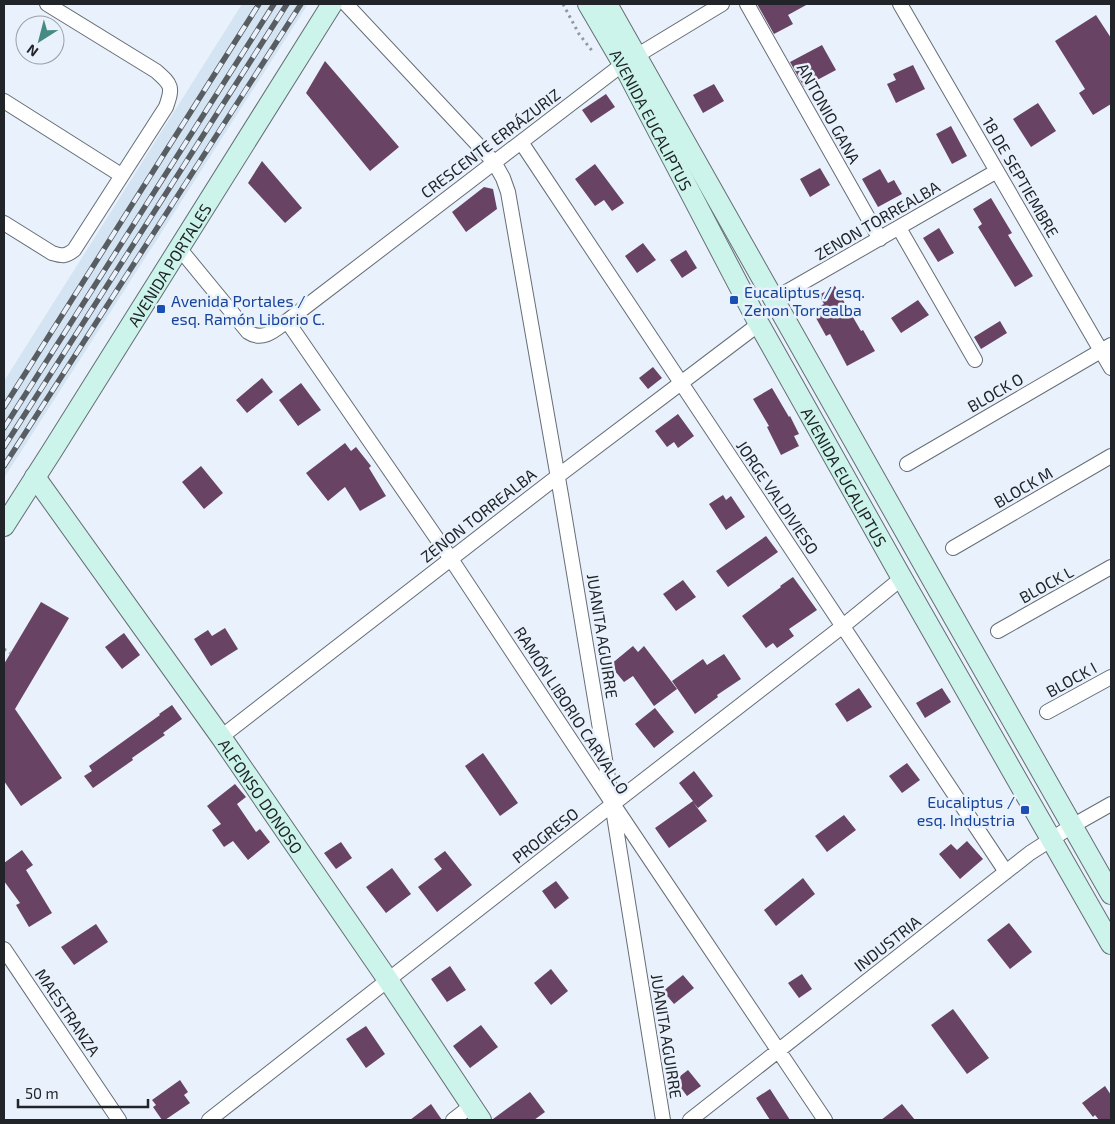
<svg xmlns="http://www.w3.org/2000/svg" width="1115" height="1124" font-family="'Exo 2',sans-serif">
	<rect width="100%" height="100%" fill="#e9f2fc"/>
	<!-- built -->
	<path fill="#d5e4f3" d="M242,4H308L4,478V381Z"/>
	<!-- building -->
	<path fill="#694363" d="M757,4H808L788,15L793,24L774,34Z
		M1096,15L1111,38V104L1093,115L1079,93L1085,89L1055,41Z
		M822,45L836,70L804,87L790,62Z
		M325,61L399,147L370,171L306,93Z
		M913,65L925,89L896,103L887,84L896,80L893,74Z
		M714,84L724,101L703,113L693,95Z
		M606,94L615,107L591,123L582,110Z
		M1038,103L1056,131L1031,147L1013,119Z
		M951,126L967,156L952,164L936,134Z
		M262,161L302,208L285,223L248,183Z
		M595,164L624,203L612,211L604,200L595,206L575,179Z
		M820,168L830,185L810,197L800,179Z
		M880,169L888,183L894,180L902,194L878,207L862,179Z
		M484,187L493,189L497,209L466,232L452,212Z
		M991,198L1012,233L1008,235L1033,276L1015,287L978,227L982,224L973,209Z
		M939,228L954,253L938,262L923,238Z
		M643,243L656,260L637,273L625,256Z
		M686,250L697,268L682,278L670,260Z
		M835,286L861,331L863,330L875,351L847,366L830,334L826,336L816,318L820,315L816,308L824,304L819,295Z
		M918,300L929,315L901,333L891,318Z
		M1000,321L1007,333L981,349L974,337Z
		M653,367L662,378L648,389L639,378Z
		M262,378L273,392L247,413L236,400Z
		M301,383L321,410L298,426L279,400Z
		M772,388L789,417L790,416L799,434L794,436L799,446L781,455L767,427L769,426L753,399Z
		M678,414L694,436L678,448L674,442L667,447L655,431Z
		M345,443L351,451L356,447L371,466L369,468L386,496L360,511L345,487L328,501L306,473Z
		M201,466L223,493L204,509L182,482Z
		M723,495L726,500L731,496L745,517L726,530L709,504Z
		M766,536L778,552L728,587L716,571Z
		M793,577L817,610L789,629L794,636L777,648L773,643L766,648L742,616L781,587L780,586Z
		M683,580L696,597L676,611L663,594Z
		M41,602L69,618L15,709L62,778L21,806L4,781V664Z
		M225,628L238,649L211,666L194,639L208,630L212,636Z
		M124,633L140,655L122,669L105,647Z
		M633,646L638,652L644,646L677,689L654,706L633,676L624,682L610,665Z
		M724,654L741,679L717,695L718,697L695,714L672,681L703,659L707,665Z
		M859,688L872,707L847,722L835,704Z
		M942,688L951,702L925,718L916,703Z
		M172,705L182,719L163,733L165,735L132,758L133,760L93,788L84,776L92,771L89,766L160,715L159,714Z
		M655,708L674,732L654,748L635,724Z
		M483,753L518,803L500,816L465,766Z
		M907,763L920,780L902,793L889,776Z
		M694,771L713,796L698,808L693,802L707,821L669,848L655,828L693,801L679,783Z
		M235,784L246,797L237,804L256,832L260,829L270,842L248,860L233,841L224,847L212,830L221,824L207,806Z
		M844,815L856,830L827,852L815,836Z
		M967,841L983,859L960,879L939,854L951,844L957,850Z
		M341,842L352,858L336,869L324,853Z
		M22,850L33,865L26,870L52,913L29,927L16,905L20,903L4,881V863Z
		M445,851L472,885L437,912L418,887L442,869L434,859Z
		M392,868L411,894L386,913L366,887Z
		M803,878L815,894L776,926L764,910Z
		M556,881L569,898L555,909L542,891Z
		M1009,923L1032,952L1010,969L987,940Z
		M96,924L108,942L74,965L61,947Z
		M450,966L466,990L447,1002L431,979Z
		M551,969L568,991L551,1005L534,983Z
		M802,974L812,989L799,998L788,983Z
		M683,975L694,988L674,1004L663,991Z
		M953,1009L989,1058L967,1074L931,1025Z
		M481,1025L498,1047L470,1068L453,1046Z
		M366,1026L385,1054L366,1068L346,1039Z
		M688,1070L701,1086L687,1096L675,1080Z
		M180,1080L188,1092L184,1095L190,1103L165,1120H162L153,1107L156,1105L152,1100Z
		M1105,1086L1111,1095V1120H1099L1095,1115L1093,1117L1082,1103Z
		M770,1089L790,1120H770L756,1098Z
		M530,1092L545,1112L534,1120H493V1119Z
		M431,1104L442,1120H410Z
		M902,1104L915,1120H881Z"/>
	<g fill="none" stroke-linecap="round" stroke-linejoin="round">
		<defs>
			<path id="street" d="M346,4L494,162L503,178L508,192L561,495L603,747L663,1120
				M747,4L880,239
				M900,4L1111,368
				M4,101L121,175
				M521,142L1006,872
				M4,223L52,253C62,256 65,257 74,250L166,107C173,87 172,85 156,71L47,4
				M899,228L975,360
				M179,248L248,332C263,342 275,330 287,321L623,64L722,4
				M774,299L997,171
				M287,321L451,559L613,804L825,1120
				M907,464L1111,345
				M953,548L1111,456
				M998,631L1111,567
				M1047,712L1111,677
				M221,737L558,476L759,324
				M4,949L119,1120
				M209,1120L613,804L843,626L902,578
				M453,1120L471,1106
				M690,1120L1030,853L1072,826L1111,804"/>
			<g id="secondary">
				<path id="s1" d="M588,4L623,64L759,324L899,573L1111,944"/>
				<path d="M607,4L937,588L1111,894"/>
				<path id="s2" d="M35,477L221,737L388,980L481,1120"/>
				<path id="s3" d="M4,526L52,451L332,4"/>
			</g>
		</defs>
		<!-- street casing -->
		<use href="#street" stroke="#666d75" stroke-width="16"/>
		<!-- secondary casing -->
		<use href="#secondary" stroke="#666d75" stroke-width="22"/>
		<!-- path -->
		<path stroke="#9298a0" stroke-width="3" stroke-dasharray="2.5 4" stroke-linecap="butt" d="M563,4L579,34L593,52
			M4,649L10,653"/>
		<!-- street -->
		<use href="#street" stroke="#fff" stroke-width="14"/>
		<!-- secondary -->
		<use href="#secondary" stroke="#ccf4ea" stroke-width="20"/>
		<defs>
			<path id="rail" d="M4,407L259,4
				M4,428L274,4
				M4,447L287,4
				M4,466L301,4"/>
		</defs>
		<!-- rail casing -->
		<use href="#rail" stroke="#585d62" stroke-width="5.5"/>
		<!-- rail -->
		<use href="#rail" stroke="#e9f2fc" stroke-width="4" stroke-dasharray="11" stroke-linecap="butt"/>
	</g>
	<!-- markers -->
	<g fill="#1a4fb4" stroke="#e9f2fc" stroke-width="2">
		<rect x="729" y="295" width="10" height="10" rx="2.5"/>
		<rect x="156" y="304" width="10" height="10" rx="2.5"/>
		<rect x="1020" y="805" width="10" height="10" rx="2.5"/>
	</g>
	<g text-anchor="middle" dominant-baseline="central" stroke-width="5" stroke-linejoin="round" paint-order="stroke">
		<!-- street labels -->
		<g font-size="16" fill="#212428" stroke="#e9f2fc">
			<text transform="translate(829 113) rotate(61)">ANTONIO GANA</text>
			<text stroke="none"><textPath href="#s1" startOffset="132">AVENIDA EUCALIPTUS</textPath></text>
			<text transform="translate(490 143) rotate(-37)">CRESCENTE ERRÁZURIZ</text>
			<text transform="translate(1021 177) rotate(60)">18 DE SEPTIEMBRE</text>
			<text transform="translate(877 220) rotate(-30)">ZENON TORREALBA</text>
			<text stroke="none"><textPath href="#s3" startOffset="309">AVENIDA PORTALES</textPath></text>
			<text transform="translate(995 392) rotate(-30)">BLOCK O</text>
			<text stroke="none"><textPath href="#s1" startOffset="538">AVENIDA EUCALIPTUS</textPath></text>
			<text transform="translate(1023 487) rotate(-30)">BLOCK M</text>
			<text transform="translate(778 497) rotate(56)">JORGE VALDIVIESO</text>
			<text transform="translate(478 515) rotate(-38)">ZENON TORREALBA</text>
			<text transform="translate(1046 584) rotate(-29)">BLOCK L</text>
			<text transform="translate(603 636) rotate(81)">JUANITA AGUIRRE</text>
			<text transform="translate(1071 679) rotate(-29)">BLOCK I</text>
			<text transform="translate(572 710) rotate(57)">RAMÓN LIBORIO CARVALLO</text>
			<text stroke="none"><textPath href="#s2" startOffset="391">ALFONSO DONOSO</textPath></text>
			<text transform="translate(545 835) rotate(-38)">PROGRESO</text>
			<text transform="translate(887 943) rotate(-38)">INDUSTRIA</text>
			<text transform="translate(68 1012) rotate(56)">MAESTRANZA</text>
			<text transform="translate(667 1036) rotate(81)">JUANITA AGUIRRE</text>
		</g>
		<!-- transit labels -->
		<g font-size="16" fill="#164399" stroke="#e9f2fc" text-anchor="start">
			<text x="744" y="291">Eucaliptus / esq.<tspan x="744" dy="18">Zenon Torrealba</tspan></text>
			<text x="171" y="300">Avenida Portales /<tspan x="171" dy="18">esq. Ramón Liborio C.</tspan></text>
			<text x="1015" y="801" text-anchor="end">Eucaliptus /<tspan x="1015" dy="18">esq. Industria</tspan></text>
		</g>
	</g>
	<!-- border -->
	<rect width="1115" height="1124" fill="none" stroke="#212428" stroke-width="10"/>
	<!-- north arrow -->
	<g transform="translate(40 40) rotate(216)"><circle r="24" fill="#e9f2fc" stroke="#99a0a7"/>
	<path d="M0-4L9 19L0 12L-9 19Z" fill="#458b83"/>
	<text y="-8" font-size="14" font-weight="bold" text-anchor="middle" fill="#212428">N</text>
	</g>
	<!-- scale -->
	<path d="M18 1099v8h130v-8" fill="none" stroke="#212428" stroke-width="2.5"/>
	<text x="25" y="1099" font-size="15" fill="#212428" stroke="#e9f2fc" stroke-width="4" paint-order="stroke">50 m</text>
</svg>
